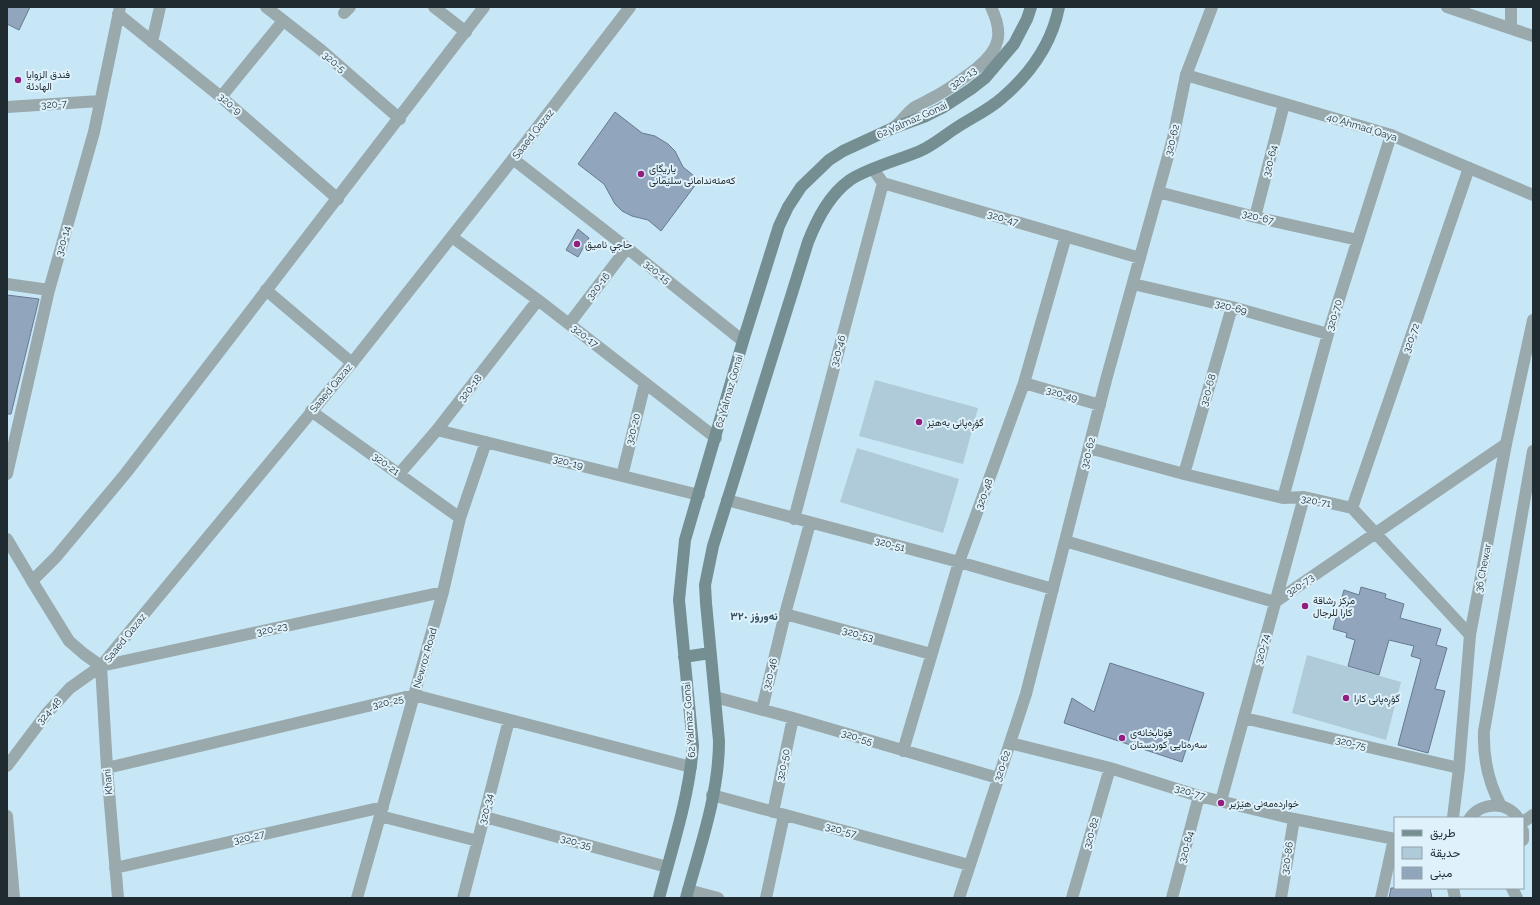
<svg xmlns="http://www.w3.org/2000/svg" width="1540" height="905" font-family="Raleway,Vazirmatn,sans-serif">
	<rect width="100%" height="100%" fill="#c7e7f7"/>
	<!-- green -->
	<path fill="#afcad8" d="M875,380L978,408L963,464L859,436Z
		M857,448L959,479L943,533L840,502Z
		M1307,655L1401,682L1386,740L1292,713Z"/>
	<!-- building -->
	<path fill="#91a6bd" stroke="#67798f" d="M7,7H30L19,30L7,24Z
		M615,112L642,133L655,136L668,144L675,151L683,167L699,180L661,231L648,220L632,216L622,211L615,204L604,184L578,164Z
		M578,229L589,238L578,257L566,250Z
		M7,295L39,299L11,414H7Z
		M1361,587L1386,594L1385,598L1404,604L1400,618L1441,629L1436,645L1447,648L1435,689L1445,691L1428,753L1398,745L1421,659L1411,656L1414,646L1389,640L1379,675L1348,666L1355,640L1346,637L1347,633L1333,629L1344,590L1359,595Z
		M1110,663L1204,693L1182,762L1064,723L1072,698L1094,712Z
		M1391,888H1430L1432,898H1389Z"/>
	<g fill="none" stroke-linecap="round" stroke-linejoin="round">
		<!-- minor -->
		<path stroke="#99a9ac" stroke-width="12" d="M266,7L321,50L400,119
			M434,7L466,32
			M344,13L350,7
			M118,14L221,97L338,199
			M152,42L160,7
			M221,97L283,21
			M7,107L100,101
			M893,128C902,122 906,113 915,107C922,103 929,100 936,96C951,88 964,78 977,68C1000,49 1004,34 991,7
			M513,159L627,248L743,341
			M873,169L883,183L1140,258
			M1158,192L1255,217L1358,240
			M1255,217L1284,104
			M452,237L538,300L716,438
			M7,284L49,290
			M1133,284L1232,307L1328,334
			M266,290L352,363
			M569,324L627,248
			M1024,383L1100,405
			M311,411L460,518
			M437,430L699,495
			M1089,448L1184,474L1283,498L1304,497L1352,508L1470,635
			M7,474L49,290L94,132L120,7
			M399,474L437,430L538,300
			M1184,474L1232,307
			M622,476L645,383
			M1283,498L1328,334L1391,135
			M727,500L959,562L1053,589
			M1352,508L1469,168
			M794,519L883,183
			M7,539L32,581
			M1065,541L1275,602L1506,444
			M785,614L931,654
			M101,666L107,768L118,898
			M715,697L793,718L998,778
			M762,709L785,614L810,523
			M1244,718L1459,768
			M1010,743L1110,768L1199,796L1294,819L1395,839
			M903,751L959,562L1024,383L1066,236
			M7,766L47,713L70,688L101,666L443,592
			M107,768L414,695L691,767
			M712,795L969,865
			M1221,801L1304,497
			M773,812L793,718
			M7,816L14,898
			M380,816L478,841
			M485,817L667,867
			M1470,818C1481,802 1507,801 1518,818
			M1523,822L1533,815
			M1523,831V840
			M115,868L383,807
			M1512,888L1517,898
			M688,890L718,898
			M357,898L443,592L460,518L486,442
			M463,898L509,720
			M766,898L784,815
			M959,898L1026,694L1106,380L1173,138L1186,75L1212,7
			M1072,898L1110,768
			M1172,898L1199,796
			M1281,898L1294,819
			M1381,898L1394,839"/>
		<!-- tertiary -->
		<path stroke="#99a9ac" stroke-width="12" d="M484,7L126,473L56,557L32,581L69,641L84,654L101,666L352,363L513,159L630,7
			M1447,7L1533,36
			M1511,28V7
			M1186,75L1391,135L1533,195
			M1501,806C1488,782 1483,758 1484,731L1533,451
			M1453,818L1459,768L1470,635L1506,444L1533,320
			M1453,888L1455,898"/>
		<!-- secondary -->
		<path stroke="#758e92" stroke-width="12" d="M684,657L710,653
			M659,898C672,848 689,798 693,746L679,600L685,540L743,341L779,226L788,207L801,187L829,160L843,151L893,128L926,116L942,108L971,89L985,78L1014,44L1027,19L1031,7
			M686,898C700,847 719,794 719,741L706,603L705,585L713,546L808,242C817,219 829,195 850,180C868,168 899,160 920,151C934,145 946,134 959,126C973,117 990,109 1002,98C1030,74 1052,43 1059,7"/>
	</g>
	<!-- markers -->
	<g fill="#901f80" stroke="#dff2fc" stroke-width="1.5">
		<circle cx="18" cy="80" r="4"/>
		<circle cx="641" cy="174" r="4"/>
		<circle cx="577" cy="244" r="4"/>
		<circle cx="919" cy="422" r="4"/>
		<circle cx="1305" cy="606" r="4"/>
		<circle cx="1346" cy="698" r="4"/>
		<circle cx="1122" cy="738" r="4"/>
		<circle cx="1221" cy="803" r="4"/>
	</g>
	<g text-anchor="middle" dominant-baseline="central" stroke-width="4" stroke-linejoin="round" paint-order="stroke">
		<!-- street labels -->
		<g font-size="10" fill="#1f2b31" stroke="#dff2fc">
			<text transform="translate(334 62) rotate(41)">320-5</text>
			<text transform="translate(963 78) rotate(-36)">320-13</text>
			<text transform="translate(54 104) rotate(-4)">320-7</text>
			<text transform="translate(230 104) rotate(41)">320-9</text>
			<text transform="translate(912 120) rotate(-24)">62 Yalmaz Gonai</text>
			<text transform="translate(1362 127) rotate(17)">40 Ahmad Qaya</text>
			<text transform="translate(533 134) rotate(-52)">Saaed Qazaz</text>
			<text transform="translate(1172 140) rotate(-76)">320-62</text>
			<text transform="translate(1270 161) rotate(-76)">320-64</text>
			<text transform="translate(1258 217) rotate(14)">320-67</text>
			<text transform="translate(1003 218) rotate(16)">320-47</text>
			<text transform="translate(63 241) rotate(-74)">320-14</text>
			<text transform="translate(657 272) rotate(39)">320-15</text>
			<text transform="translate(598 286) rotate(-52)">320-16</text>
			<text transform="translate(1231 307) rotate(14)">320-69</text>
			<text transform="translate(1334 315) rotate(-73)">320-70</text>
			<text transform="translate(585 336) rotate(38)">320-17</text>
			<text transform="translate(1411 338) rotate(-71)">320-72</text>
			<text transform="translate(838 351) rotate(-75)">320-46</text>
			<text transform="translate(331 388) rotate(-50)">Saaed Qazaz</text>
			<text transform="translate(470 388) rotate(-52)">320-18</text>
			<text transform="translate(1208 390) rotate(-74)">320-68</text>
			<text transform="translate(729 391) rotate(-74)">62 Yalmaz Gonai</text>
			<text transform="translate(1062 394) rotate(16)">320-49</text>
			<text transform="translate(633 429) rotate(-76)">320-20</text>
			<text transform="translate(1088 453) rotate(-76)">320-62</text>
			<text transform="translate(568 462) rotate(14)">320-19</text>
			<text transform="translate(386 464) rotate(36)">320-21</text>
			<text transform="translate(984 494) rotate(-70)">320-48</text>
			<text transform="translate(1316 501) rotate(10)">320-71</text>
			<text transform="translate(890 544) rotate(15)">320-51</text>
			<text transform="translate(1483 568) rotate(-79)">36 Chewar</text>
			<text transform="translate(1300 585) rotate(-35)">320-73</text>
			<text transform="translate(272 629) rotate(-12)">320-23</text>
			<text transform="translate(858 634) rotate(15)">320-53</text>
			<text transform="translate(125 638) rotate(-51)">Saaed Qazaz</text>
			<text transform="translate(1262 649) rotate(-75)">320-74</text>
			<text transform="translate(425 658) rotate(-74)">Newroz Road</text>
			<text transform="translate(770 674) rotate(-76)">320-46</text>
			<text transform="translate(388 702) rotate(-13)">320-25</text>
			<text transform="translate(49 711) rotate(-49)">324-48</text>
			<text transform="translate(689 720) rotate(-94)">62 Yalmaz Gonai</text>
			<text transform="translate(857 737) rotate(17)">320-55</text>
			<text transform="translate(1351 743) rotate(13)">320-75</text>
			<text transform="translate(783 765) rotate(-78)">320-50</text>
			<text transform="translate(1002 766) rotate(-72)">320-62</text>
			<text transform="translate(108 782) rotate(-95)">Khani</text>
			<text transform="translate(1190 792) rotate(16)">320-77</text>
			<text transform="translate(486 809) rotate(-76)">320-34</text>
			<text transform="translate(841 830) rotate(15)">320-57</text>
			<text transform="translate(1091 833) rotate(-74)">320-82</text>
			<text transform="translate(249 837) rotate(-13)">320-27</text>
			<text transform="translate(576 842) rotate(15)">320-35</text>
			<text transform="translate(1186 847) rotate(-75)">320-84</text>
			<text transform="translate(1287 858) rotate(-81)">320-86</text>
		</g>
		<!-- poi labels -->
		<g font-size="10" fill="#1f2b31" stroke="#dff2fc" text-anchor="start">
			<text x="26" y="74">فندق الزوايا<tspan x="26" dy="12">الهادئة</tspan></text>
			<text x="649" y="168">یاریگای<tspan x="649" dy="12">کەمئەندامانی سلێمانی</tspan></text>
			<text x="585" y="244">حاجي ناميق</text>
			<text x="927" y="422">گۆڕەپانی بەهێز</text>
			<text x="1313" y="600">مركز رشاقة<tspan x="1313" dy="12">كارا للرجال</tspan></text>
			<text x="1354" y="698">گۆڕەپانی کارا</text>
			<text x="1130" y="732">قوتابخانەی<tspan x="1130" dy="12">سەرەتایی کوردستان</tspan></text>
			<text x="1229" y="803">خواردەمەنی هێژیر</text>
		</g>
		<!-- neighbourhood labels -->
		<g font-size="11" font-weight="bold" fill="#344f5d" stroke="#dff2fc">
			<text x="754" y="616">نەورۆز ٣٢٠</text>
		</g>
	</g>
	<!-- border -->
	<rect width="1540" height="905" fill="none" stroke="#1f2b31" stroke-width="16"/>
	<!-- legend -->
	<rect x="1394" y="817" width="130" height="72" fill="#dff2fc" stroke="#92a2ab"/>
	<rect x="1402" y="830" width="20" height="6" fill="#758e92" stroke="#92a2ab"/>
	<text x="1430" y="837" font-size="12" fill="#1f2b31">طريق</text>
	<rect x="1402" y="847" width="20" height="12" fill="#afcad8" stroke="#92a2ab"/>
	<text x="1430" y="857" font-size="12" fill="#1f2b31">حديقة</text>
	<rect x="1402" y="867" width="20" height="12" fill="#91a6bd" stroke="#92a2ab"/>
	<text x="1430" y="877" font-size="12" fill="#1f2b31">مبنى</text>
</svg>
